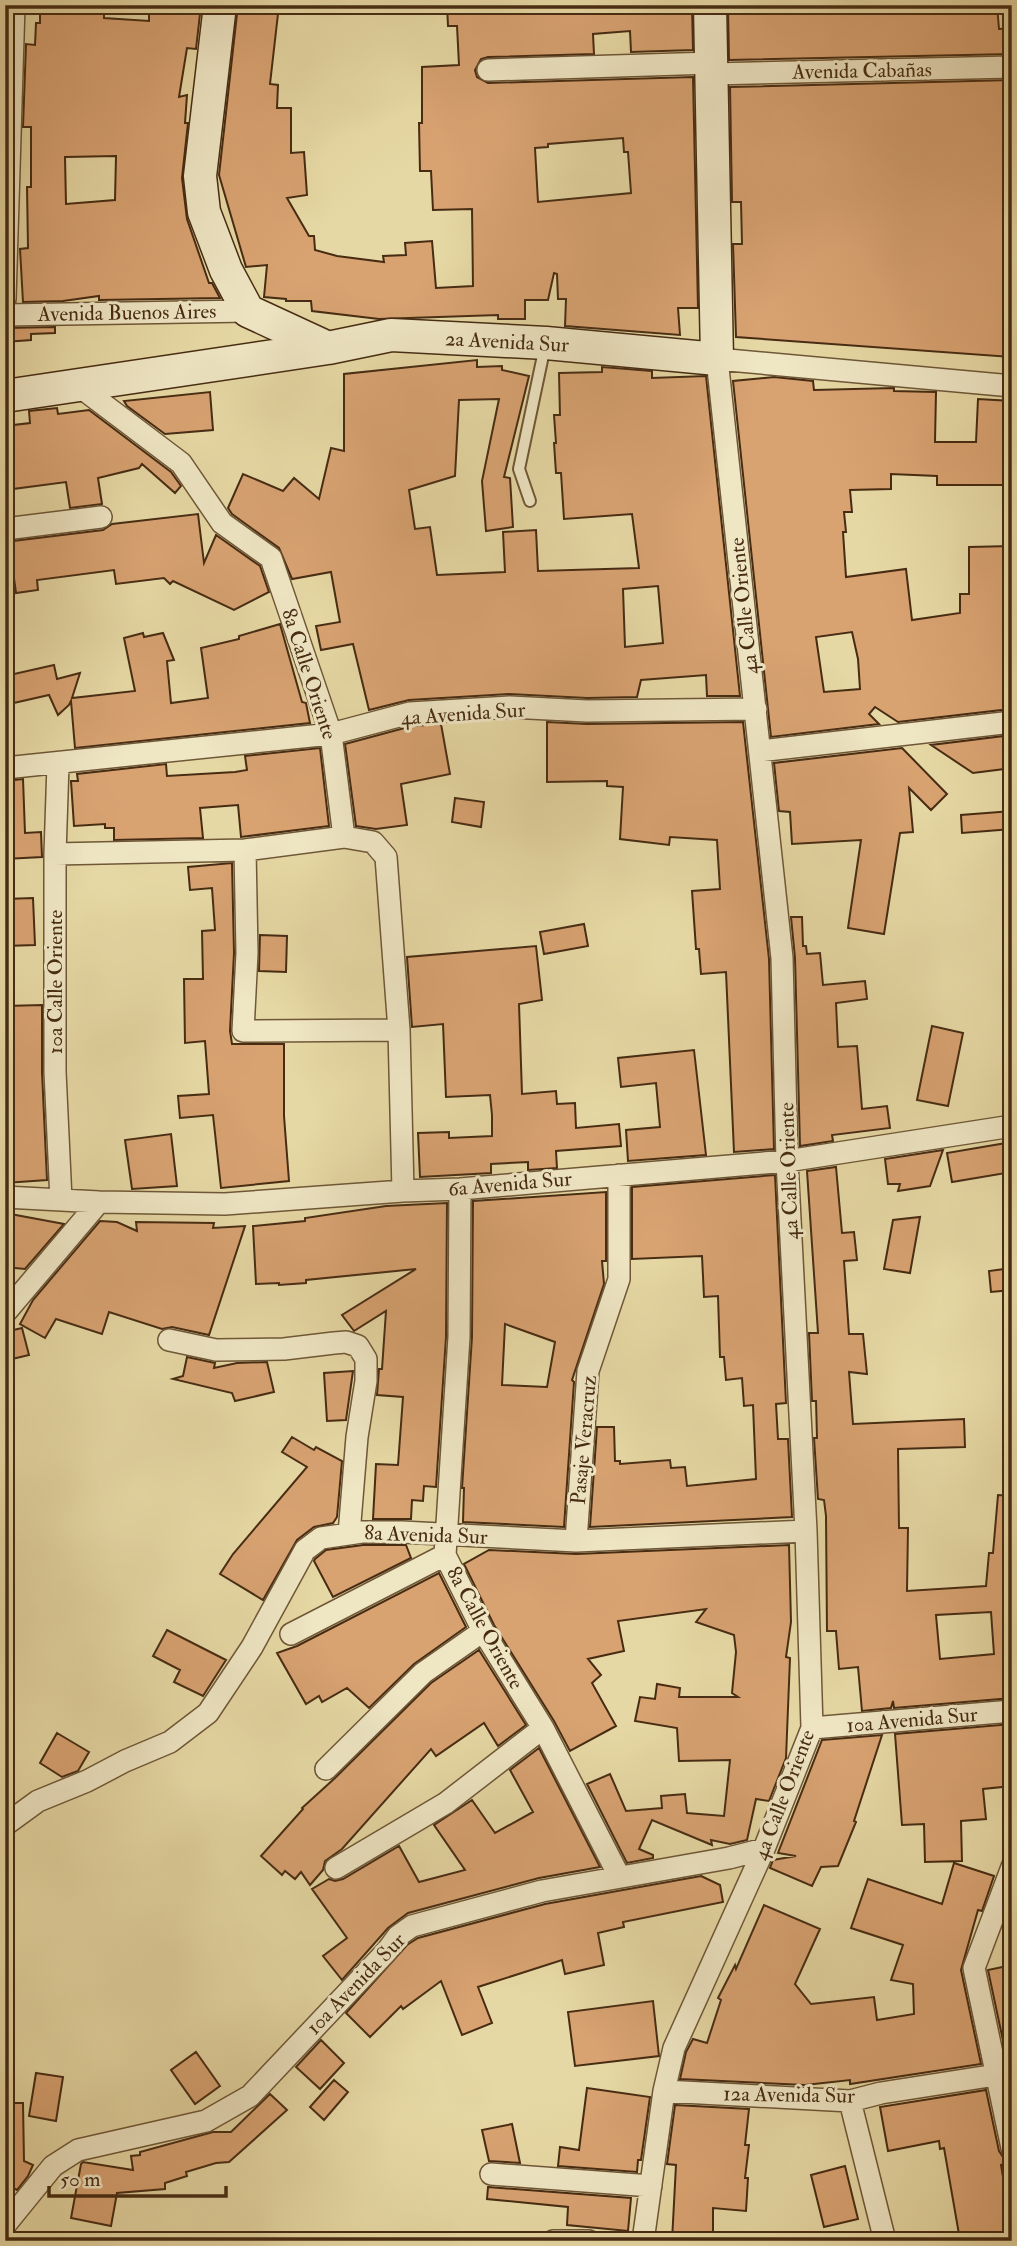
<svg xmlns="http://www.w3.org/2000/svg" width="1017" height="2246" font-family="'IM FELL Double Pica',serif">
	<rect width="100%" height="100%" fill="#e6d8a4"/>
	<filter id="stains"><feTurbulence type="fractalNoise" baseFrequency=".00286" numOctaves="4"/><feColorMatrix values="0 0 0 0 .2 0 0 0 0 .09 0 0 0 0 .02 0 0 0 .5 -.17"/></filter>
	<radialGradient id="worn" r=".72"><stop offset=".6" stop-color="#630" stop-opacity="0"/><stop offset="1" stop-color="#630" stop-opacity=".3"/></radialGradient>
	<!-- building -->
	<path fill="#d8a271" stroke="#472c13" stroke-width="2" fill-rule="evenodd" d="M40,5H80V8L104,11V18L149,21V5H201L196,49L187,48L179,97L187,95L185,123H188L182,178L187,219L209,283H212L220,298L99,300V296L63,301L23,302L20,249L28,248L27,187H31V127H23L26,44L35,45L36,23H40ZM116,156L115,200L66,204L65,157Z
		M238,5H279L270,84L278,85L277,108H291V153L304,152L307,195L287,198L309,236H314L315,250L337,256L384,262L383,256L406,255L405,243L432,241L436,288L473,286L472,209L433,210L431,171H420L419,123H422V67L459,65L457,26H448L447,5H495V14L539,10V5H692L693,50L631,52L630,31L593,34L594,54L488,57L481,59L475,70L477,77L488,83L693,77L698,308H678L680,335L565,326L566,299H558L557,274L554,273L548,300H525V319H498V315L379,319L312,311L311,301H286V299L264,297L267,265L246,267L219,175ZM623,138L624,152H628L631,193L538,202L535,148L548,147V144Z
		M753,5H997L999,29L1012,28V54L729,60L728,9L753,8Z
		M1012,80L1011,357L736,337L733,244H742L741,202H732L730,87Z
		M55,327V333L31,334V340L5,342V328Z
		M477,360V367L502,366V370L529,376L504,477L510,478L513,527L486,531L482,481L499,399L459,400L455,476L409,490L415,529L430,527L437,575L505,572L503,532L536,530L538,571L639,568L632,514L564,519L561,473H556L554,443H556L554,415H560L559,373L602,372V367L652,371V378L706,376L740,696H707L706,675L641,680L637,697L587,698L509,694L409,700L369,710L353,644L321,650L316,626L340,622L331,572L292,579L279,548L232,514L228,508L243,474L283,491L294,478L319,499L331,448L344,451V374ZM658,586L663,643L625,647L623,589Z
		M774,377L813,381L814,390L894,388V391L936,392L935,442H976L978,399L1012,401V485H937V476L891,474V489L850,490L852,512H844L846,532H843L846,577L906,569L912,620L960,613V594H969V547L1012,546V678H1009L1010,709L898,722L875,707L869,714L879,724L771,737L733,381ZM852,632L858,659L860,689L824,692L816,637Z
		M210,392L213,430L165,434L127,406L124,401Z
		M57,408L58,414L89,410L171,472L181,486L175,493L142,464L139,468L98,478L102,504L70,508L66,482L5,490V426L30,423L29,411Z
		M198,514L204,563L216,535L260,566L269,592L234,610L173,581L170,584L164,578L116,584L114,570L37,580L38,590L16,593L13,571H5V542L103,530L112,524Z
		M280,624L302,702L306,703L310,723L75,748L71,701L69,705L58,715L49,695L5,705V676L54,665L57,679L80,673L72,698L135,691L124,638L143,633L144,637L163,633L174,660L167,661L171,703L208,698L201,648L239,639V636Z
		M547,722L587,724L743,722L769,959L774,1149L734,1152L726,972L701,974L699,949H696L692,891L720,889L717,840L670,837L669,845L620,839L623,787L607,786V781L547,782Z
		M441,724L450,774L401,784L407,825L376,829L356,826L345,744L412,726Z
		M1012,735V768L973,773L931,745Z
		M320,748L329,826L241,837L238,805L200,808L203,838L114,840V828H105V824L74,826L71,781H78L77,774L166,764L167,776L235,772L247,770L245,756Z
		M902,748L947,794L931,810L909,788L913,832L900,833L884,934L848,928L861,840L792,844L790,812L779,811L774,763Z
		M23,779L25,833L41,832L42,857L5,859V781Z
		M455,798L484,802L481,827L452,822Z
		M1012,811V829L962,833L961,815Z
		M232,863L234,953L230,1031L232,1044H284V1116L289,1181L221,1188L213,1115L180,1118L178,1096L209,1094L205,1041L185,1043L184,979H203L202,931L215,930L212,888L190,890L188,867Z
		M33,898L35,945L5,946V899Z
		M791,917H802L803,946H806L807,954L820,953L823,985L865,981L867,999L836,1003L838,1047L857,1046L862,1109L887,1106L890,1128L832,1135L833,1141L800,1146L795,958Z
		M584,924L588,946L544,954L540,932Z
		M260,935L287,936L286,972L259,971Z
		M536,946L542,1000L519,1004L522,1094L556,1091L557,1104L575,1103L576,1128L619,1124L621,1146L556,1151L557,1168L528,1170V1162L491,1164V1173L420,1177L418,1133L449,1132V1138L492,1136V1115L490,1095L446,1097L443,1024L412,1027L407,957Z
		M42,1005V1072L47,1180L5,1183V1006Z
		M932,1026L963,1033L948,1106L917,1100Z
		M694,1050L706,1155L628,1161L626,1130L660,1127L656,1083L621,1087L618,1058Z
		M171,1134L177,1186L132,1189L125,1140Z
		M1012,1142V1172L952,1182L947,1153Z
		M943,1150L930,1186L898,1191L900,1184H888L885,1159Z
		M836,1167L842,1233L854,1232L857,1260L844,1261L849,1334H863L867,1374L849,1372L853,1424L964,1419L965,1447L898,1449L899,1528H908L907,1591L986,1586L989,1553H993L998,1495L1012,1496V1698L894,1708L893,1701L891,1708L862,1711L858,1667L839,1669L836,1631H827L826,1516L824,1500L818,1499L814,1438H817L816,1401H812L809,1333H818L807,1171ZM991,1612L994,1654L940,1659L936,1615Z
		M775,1175L786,1403L776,1404L778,1439H788L792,1517L590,1527L597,1427H614L615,1461H620V1464L670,1460L671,1468L685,1467L687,1486L756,1479L753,1405L744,1406L742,1378L726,1380L724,1357H720L718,1296L704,1297L702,1256L632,1259V1187Z
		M606,1192V1261H602L604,1284L572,1380L574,1382L564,1527L463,1522L464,1488H462L472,1337L473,1201ZM505,1324L555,1342L547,1387L502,1385Z
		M447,1203L446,1337L436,1487L424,1486L423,1501L412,1500L411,1519H373L376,1464L398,1465L403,1397L377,1395L379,1369H382L386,1311L354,1331L342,1315L416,1269L306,1280V1283L279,1285V1283L256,1284L253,1226L305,1221V1218L386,1206Z
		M5,1213L64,1224L25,1269L5,1267Z
		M920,1217L910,1273L884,1269L893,1220Z
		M100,1221L117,1222L137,1231L136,1222L214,1223L213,1228L245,1226L209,1335L172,1327L162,1329L109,1312L102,1334L56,1319L45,1338L20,1324L33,1300Z
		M1012,1268V1290L991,1292L989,1271Z
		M22,1328L29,1355L12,1359L5,1332Z
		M187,1357L215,1363L214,1368L237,1363L267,1362L274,1392L235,1401L232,1393L173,1379L183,1376Z
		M353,1371L346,1420L327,1421L324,1373Z
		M292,1437L314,1450L316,1447L342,1461L337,1517L333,1523L314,1527L297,1540L263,1600L220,1574L233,1554L307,1467L282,1452Z
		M363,1545H406L411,1558L333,1597L314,1561L315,1559L326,1550Z
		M789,1545L791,1622L786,1657L790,1658L786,1758L769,1801L756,1799L747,1840L730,1844L711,1840L712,1845L652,1820L639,1849L653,1855V1858L627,1863L587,1784L610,1774L626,1811L662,1808L661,1796L685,1794L687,1813L724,1816L730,1760L679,1761L677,1728L635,1721L640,1697L655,1699L657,1684L680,1688L679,1697H738L732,1693L736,1652L734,1635L696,1622L706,1609L618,1621L624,1651L588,1659L601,1675L592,1683L616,1726L570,1751L554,1721L494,1625L464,1564L489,1550L576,1554Z
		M439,1573L466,1627L414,1664L369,1708L347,1688L322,1702L319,1696L306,1704L277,1653L297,1646Z
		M167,1630L226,1660L203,1696L174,1682L180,1670L153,1656Z
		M479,1650L526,1725L498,1746L484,1723L436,1756L431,1749L342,1849L325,1861L323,1870L310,1885L301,1872L295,1879L285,1871L282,1875L261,1856L303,1809L302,1808L335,1778L431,1683Z
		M1012,1724V1786L983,1789L986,1819L961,1821L962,1861L925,1862L924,1824L902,1825L895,1734Z
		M57,1733L89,1752L78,1771L62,1777L40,1763Z
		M882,1735L854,1821L856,1822L838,1866L821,1867L812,1886L770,1868L773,1860L796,1856L778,1853L822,1740Z
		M539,1748L600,1867L539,1878L408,1913L388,1928L342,1980L323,1956L347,1938L312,1889L329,1879L335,1881L343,1879L399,1846L419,1882L465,1870L434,1825L472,1800L495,1833L533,1812L510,1770Z
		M954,1863L994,1876L982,1911L978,1910L961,1970L981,2064L850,2084V2080L805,2085L680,2079L686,2052L693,2039L707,2043L721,2000L718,1998L735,1965L736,1969L764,1905L820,1929L795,1984L811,2004L874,1997L877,2020L914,2014L913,1984L891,1980L903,1945L851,1928L868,1879L942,1904Z
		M701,1876L720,1885L723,1902L623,1922L624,1927L598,1933L604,1965L565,1974L562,1960L478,1987L492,2023L462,2035L441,1981L403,2009L401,2006L370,2037L346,2013L407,1945L418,1938L545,1904Z
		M1012,1965V2083L988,1970Z
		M653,2001L659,2056L575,2066L568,2012Z
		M321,2040L344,2063L320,2089L296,2067Z
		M196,2052L220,2086L195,2104L171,2070Z
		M36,2073L63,2077L56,2121L29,2116Z
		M334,2080L348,2092L324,2120L310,2107Z
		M587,2088L650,2097L641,2160H638L637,2172L558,2166L560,2147L579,2150Z
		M986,2090L999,2151L1003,2157L1012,2161V2164L1001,2165L1012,2230L960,2240L944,2148L940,2149L939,2141L888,2151L880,2107Z
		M270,2094L287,2110L229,2162L216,2163L186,2172L187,2176L165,2183V2189L117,2193L111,2226L71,2218L81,2164L83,2162L133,2170L131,2156L140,2155V2152L213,2132H231Z
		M5,2103H23L24,2161L33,2165L28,2176L17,2190L5,2184Z
		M675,2105L749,2109L745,2145H749L745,2178H748L746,2211L713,2208V2241H672L676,2165L667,2164Z
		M512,2124L520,2163L489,2161L482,2130Z
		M845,2166L858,2219L824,2227L811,2175Z
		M488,2187L631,2198L628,2231L567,2225L568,2207L487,2199Z"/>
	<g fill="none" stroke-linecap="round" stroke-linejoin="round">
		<defs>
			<path id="lane" d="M530,501L519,469L545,346"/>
			<path id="street" d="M488,70L712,63
				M712,74L1012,67
				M5,299L14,5
				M5,315L248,311
				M79,386L181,463L222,523L271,558L331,734L344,837L373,842L386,857L399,1030L403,1191
				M5,529L101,517
				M760,751L1012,722
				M58,764L55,854V1072L61,1200
				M5,768L331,734L410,713L510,707L587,711L756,709
				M245,850L247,953L243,1031L399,1030
				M55,854L245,850L344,837
				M460,1189L459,1337L445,1555L483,1631L543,1728L619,1876
				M5,1197L99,1202L225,1204L403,1191L460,1189L787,1161L1012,1126
				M5,1313L99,1202
				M169,1340L216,1350L284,1349L334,1343L346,1342L358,1346L366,1359V1381L357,1437L349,1534
				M576,1541L588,1371L619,1279V1175
				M291,1634L445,1555
				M812,1728L1012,1711
				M326,1769L423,1673L483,1631
				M5,1825L38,1801L87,1781L125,1761L170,1742L208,1713L252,1647L305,1550L321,1538L362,1532H402L576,1541L806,1531
				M1012,1867L974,1968L1012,2148
				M336,1868L446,1803L543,1728
				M664,2091L850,2101L881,2093L996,2075
				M850,2101L885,2241
				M491,2174L651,2186
				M5,2225L53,2166L78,2150L206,2121L250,2096L387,1951L398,1936L412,1926L542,1891L729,1858L764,1849
				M553,2241H589
				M643,2241L664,2091L674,2048L764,1849L812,1728L806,1531L787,1161L782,958L717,359L1012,386"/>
			<path id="secondary" d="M220,5L200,176L204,212L226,270L248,311L328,348
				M5,396L328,348L391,335L546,343L717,359L710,5"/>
		</defs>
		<!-- lane casing -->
		<use href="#lane" stroke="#6f5737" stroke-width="14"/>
		<!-- street casing -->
		<use href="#street" stroke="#6f5737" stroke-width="24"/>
		<!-- secondary casing -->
		<use href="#secondary" stroke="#472c13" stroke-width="35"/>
		<!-- lane -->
		<use href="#lane" stroke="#efe6c4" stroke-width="10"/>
		<!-- street -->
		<use href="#street" stroke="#efe6c4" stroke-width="21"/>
		<!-- secondary -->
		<use href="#secondary" stroke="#efe6c4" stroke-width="32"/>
	</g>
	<g text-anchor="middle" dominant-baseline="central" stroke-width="6" stroke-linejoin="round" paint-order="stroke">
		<!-- street labels -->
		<g font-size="21" fill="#472c13" stroke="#efe6c4">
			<text transform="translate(862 71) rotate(-1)">Avenida Cabañas</text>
			<text transform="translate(127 313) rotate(-1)">Avenida Buenos Aires</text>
			<text transform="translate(507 342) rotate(3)">2a Avenida Sur</text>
			<text transform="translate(744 606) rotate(-96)">4a Calle Oriente</text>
			<text transform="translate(309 674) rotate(72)">8a Calle Oriente</text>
			<text transform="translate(463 714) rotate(-4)">4a Avenida Sur</text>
			<text transform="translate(55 982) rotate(-90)">10a Calle Oriente</text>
			<text transform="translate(789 1171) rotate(-92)">4a Calle Oriente</text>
			<text transform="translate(510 1184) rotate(-5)">6a Avenida Sur</text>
			<text transform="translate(584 1440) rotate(-85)">Pasaje Veracruz</text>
			<text transform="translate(426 1535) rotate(2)">8a Avenida Sur</text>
			<text transform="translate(485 1628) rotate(61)">8a Calle Oriente</text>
			<text transform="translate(912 1720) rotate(-5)">10a Avenida Sur</text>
			<text transform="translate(784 1795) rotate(-69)">4a Calle Oriente</text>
			<text transform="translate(356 1984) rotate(-46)">10a Avenida Sur</text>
			<text transform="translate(789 2095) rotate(1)">12a Avenida Sur</text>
		</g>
	</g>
	<!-- margin -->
	<rect width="1017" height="2246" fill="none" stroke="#e6d8a4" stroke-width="28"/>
	<rect x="7" y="7" width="1003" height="2232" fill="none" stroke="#472c13" stroke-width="3.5"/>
	<rect x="14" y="14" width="989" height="2218" fill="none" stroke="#472c13" stroke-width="2"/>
	<!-- scale -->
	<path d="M49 2186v10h177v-10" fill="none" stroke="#472c13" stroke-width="3.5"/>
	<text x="60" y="2186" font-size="21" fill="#472c13" stroke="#efe6c4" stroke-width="5" paint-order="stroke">50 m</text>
	<rect width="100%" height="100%" filter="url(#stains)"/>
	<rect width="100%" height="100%" fill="url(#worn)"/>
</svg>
